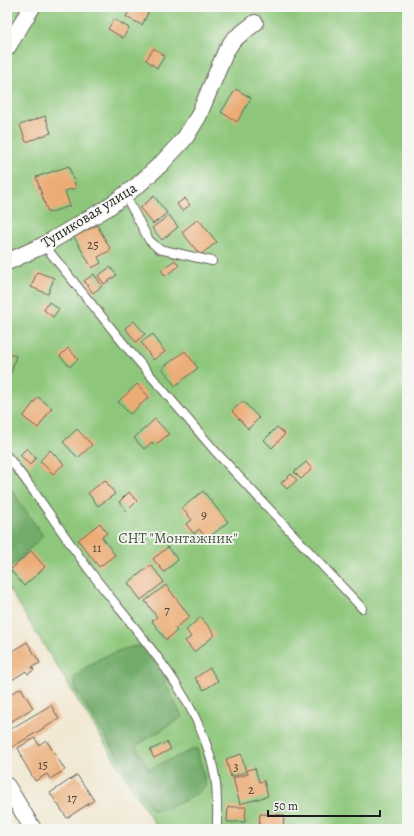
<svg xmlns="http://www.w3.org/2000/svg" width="414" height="836" font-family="Alegreya,serif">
	<rect width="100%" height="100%" fill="#f6f6f2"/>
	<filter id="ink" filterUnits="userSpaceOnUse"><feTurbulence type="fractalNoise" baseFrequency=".025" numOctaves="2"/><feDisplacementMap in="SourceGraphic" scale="8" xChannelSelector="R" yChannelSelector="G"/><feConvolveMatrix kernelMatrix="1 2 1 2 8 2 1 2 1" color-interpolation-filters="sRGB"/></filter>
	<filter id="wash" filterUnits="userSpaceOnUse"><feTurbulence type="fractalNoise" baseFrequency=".012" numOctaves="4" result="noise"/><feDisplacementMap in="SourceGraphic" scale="16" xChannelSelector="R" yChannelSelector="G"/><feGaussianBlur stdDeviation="0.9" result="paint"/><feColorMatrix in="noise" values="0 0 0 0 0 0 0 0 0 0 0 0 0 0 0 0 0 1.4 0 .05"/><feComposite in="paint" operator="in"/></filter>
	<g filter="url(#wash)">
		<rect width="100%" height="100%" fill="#f0e6ce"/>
		<!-- green -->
		<path fill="#8ec77b" stroke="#55724c" d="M7,7H407V829H158L7,586Z"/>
		<!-- forest -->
		<path fill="#72ac6b" stroke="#476444" d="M7,483L43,536L7,571Z
			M137,646L145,648L160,671L182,717L136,746L148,769L197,748L206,786C195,797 167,811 152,810L75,689L74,678C88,662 115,650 137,646Z"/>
		<g id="blocks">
			<!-- building -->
			<path fill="#ebac76" d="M131,7H141L149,11L142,25L126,17Z
				M114,19L129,28L123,38L108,29Z
				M154,48L165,56L157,68L146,60Z
				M236,89L251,98L237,122L221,112Z
				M45,116L51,133L26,142L20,125Z
				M69,166L76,188L65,191L70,206L48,213L36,177Z
				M154,196L167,213L153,224L140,208Z
				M185,198L190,205L182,211L177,204Z
				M169,215L178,227L162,240L152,228Z
				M198,219L217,242L200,255L182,232Z
				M97,225L111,250L98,257L101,263L92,268L74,237Z
				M175,260L179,266L165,276L161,270Z
				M110,267L117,275L104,284L98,276Z
				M37,272L54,278L48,294L31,287Z
				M94,274L102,286L93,293L84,281Z
				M49,302L59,309L53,317L44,310Z
				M134,321L145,334L136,342L125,328Z
				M153,334L165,352L153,360L141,342Z
				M68,348L78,359L70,367L60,356Z
				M185,351L198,368L175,386L162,368Z
				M7,354L16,356L11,373L7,372Z
				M137,384L149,397L130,414L118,402Z
				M38,397L52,408L38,428L23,417Z
				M243,401L259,418L248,429L232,411Z
				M155,419L169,434L155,445L152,442L144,449L134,438Z
				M277,427L285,434L272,448L264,440Z
				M77,429L92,445L78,458L63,442Z
				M27,448L36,458L30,465L20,455Z
				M50,450L64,464L53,474L40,461Z
				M306,462L312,469L301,479L294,472Z
				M291,474L297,480L287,489L281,483Z
				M105,480L115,494L98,506L88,493Z
				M203,491L228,522L207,539L199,529L194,534L186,524L192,520L182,508Z
				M129,492L137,501L127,511L119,502Z
				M100,523L107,533L102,537L115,555L99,567L78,540Z
				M168,547L178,560L164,572L153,559Z
				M31,551L45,567L24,586L10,570Z
				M151,565L164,582L141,600L128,583Z
				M166,585L190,617L175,628L177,631L166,640L152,621L157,617L145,601Z
				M201,617L215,635L194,652L185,641L191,637L186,630Z
				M27,642L40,663L32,667L34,670L28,674L26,671L12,680L7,672V655Z
				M210,668L218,681L204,690L195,678Z
				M21,688L33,708L7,724V696Z
				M51,705L59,719L7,750V731Z
				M35,738L39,745L46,740L65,770L50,779L47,774L35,781L21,757L22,756L18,748Z
				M167,742L171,749L154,758L150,750Z
				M241,754L246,772L231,777L226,759Z
				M255,768L259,782L264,781L268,796L240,804L233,778L248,774L247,770Z
				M77,775L94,800L67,818L50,793Z
				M228,807H246L245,822H227Z
				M260,814L284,815L283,829H259Z"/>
		</g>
	</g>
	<g filter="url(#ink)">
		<use href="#blocks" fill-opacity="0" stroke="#66635a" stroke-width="1"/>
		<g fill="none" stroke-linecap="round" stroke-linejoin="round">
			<defs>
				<path id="service" d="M125,195L149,240L159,249L212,261
					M44,245L128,349L215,451L362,608
					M7,456C39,495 65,539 96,579C143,640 201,699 215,777C218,794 217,812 217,829"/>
				<path id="minor" d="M7,48L32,7
					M7,262L44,245L107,208L138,185L162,163L185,138L198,117L226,51L233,40L255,23
					M7,786L33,829"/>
			</defs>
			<!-- service casing -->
			<use href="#service" stroke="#66635a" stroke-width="10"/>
			<!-- minor casing -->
			<use href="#minor" stroke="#66635a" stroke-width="18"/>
			<!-- service -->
			<use href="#service" stroke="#fff" stroke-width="8"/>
			<!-- minor -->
			<use href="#minor" stroke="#fff" stroke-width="16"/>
		</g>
	</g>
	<g text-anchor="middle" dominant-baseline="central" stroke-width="3.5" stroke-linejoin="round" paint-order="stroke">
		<!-- number labels -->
		<g font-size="13" fill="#504032">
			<text x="93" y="244">25</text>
			<text x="204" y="514">9</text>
			<text x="97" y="547">11</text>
			<text x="167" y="609">7</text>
			<text x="43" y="764">15</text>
			<text x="236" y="766">3</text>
			<text x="251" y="789">2</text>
			<text x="72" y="797">17</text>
		</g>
		<!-- street labels -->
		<g font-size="15" fill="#1c1c1c" stroke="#f6f6f2">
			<text transform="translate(89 215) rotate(-32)">Тупиковая улица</text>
		</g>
		<!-- park labels -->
		<g font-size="15" fill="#44583d" stroke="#f6f6f2">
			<text x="178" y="538">СНТ "Монтажник"</text>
		</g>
	</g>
	<!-- margin -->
	<rect width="414" height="836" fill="none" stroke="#f6f6f2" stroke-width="24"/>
	<!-- scale -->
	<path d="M268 810v6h112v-6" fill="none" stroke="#1c1c1c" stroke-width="2"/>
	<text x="274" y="810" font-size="12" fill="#1c1c1c" stroke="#f6f6f2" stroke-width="3" paint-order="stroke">50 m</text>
</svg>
